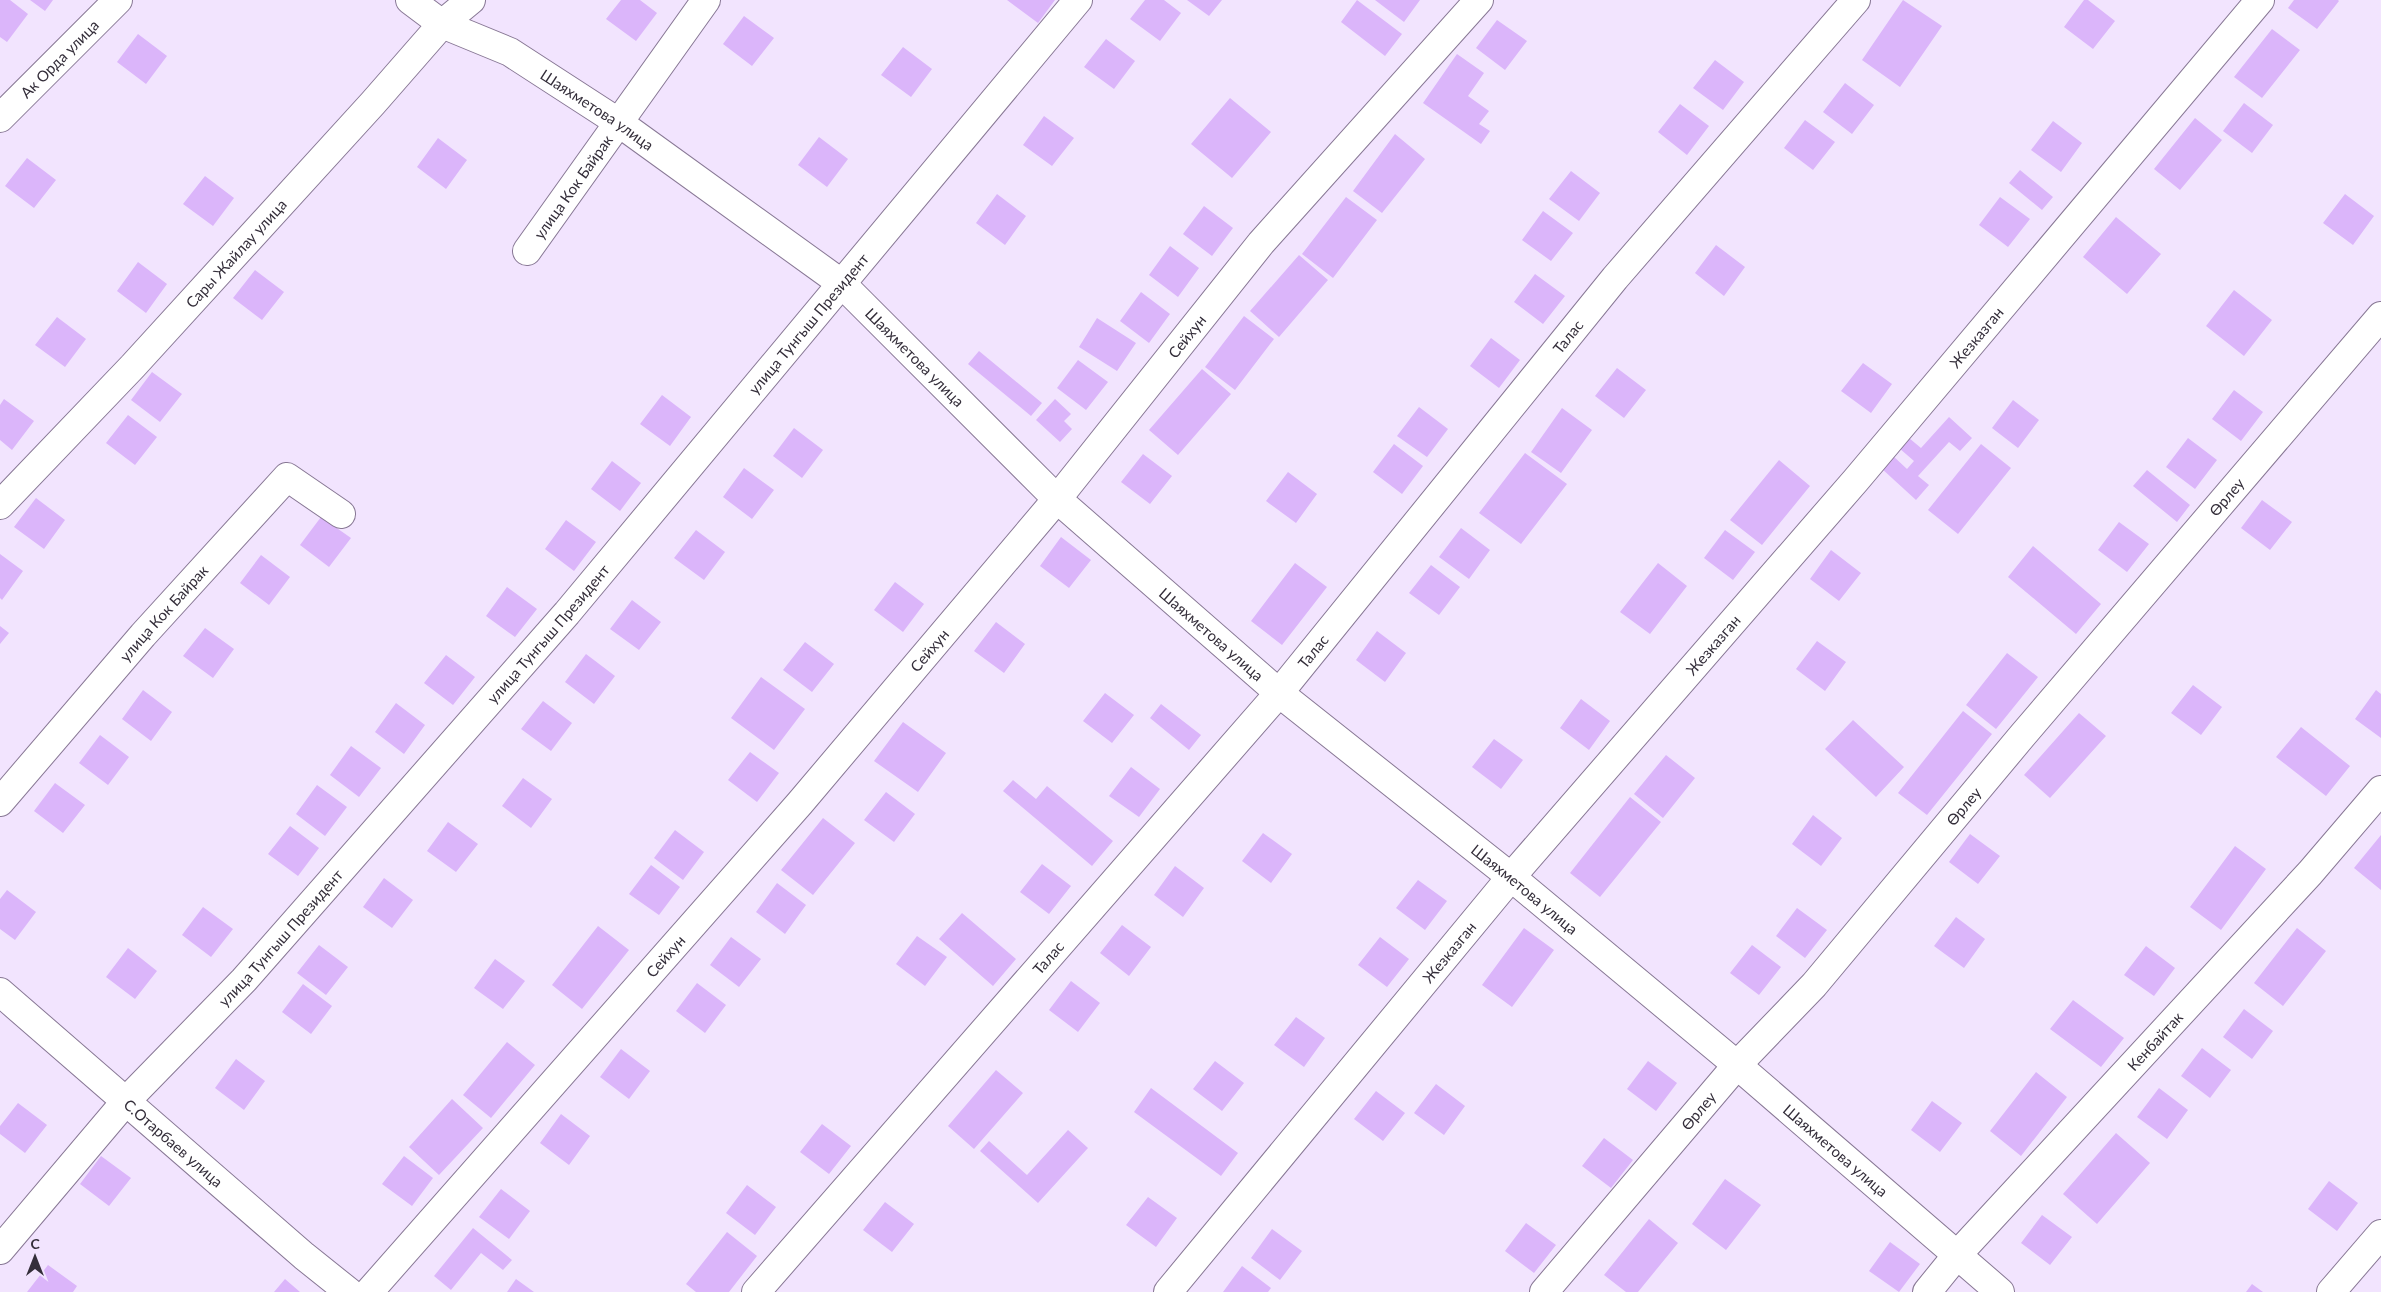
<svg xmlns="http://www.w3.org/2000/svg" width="2381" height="1292" font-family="Lato,sans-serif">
	<rect width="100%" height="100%" fill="#f2e4fe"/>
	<!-- building -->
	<path fill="#dbb5fa" d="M0,0H10L28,14L7,42L0,37Z
		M30,0H53L45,11Z
		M621,0H640L657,13L636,41L606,19Z
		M1007,0H1055L1038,23Z
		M1145,0H1164L1181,13L1160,41L1130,19Z
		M1187,0H1222L1209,16Z
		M1357,0L1402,34L1385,56L1341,22Z
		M1375,0H1420L1404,22Z
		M1903,0L1942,26L1900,87L1862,60Z
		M2084,0H2088L2115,21L2093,49L2064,27Z
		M2294,0H2338L2339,1L2317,29L2288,8Z
		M744,16L774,38L752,66L723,44Z
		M1497,20L1527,41L1505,70L1476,48Z
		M2272,29L2300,50L2262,98L2234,77Z
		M138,34L167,56L146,84L117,62Z
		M1106,39L1135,61L1114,89L1084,67Z
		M903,47L932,69L911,97L881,75Z
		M1457,54L1484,73L1468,96L1489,111L1479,124L1490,131L1481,144L1423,103Z
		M1715,60L1744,82L1723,110L1693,88Z
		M1845,83L1874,105L1852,134L1823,112Z
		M1230,98L1271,132L1232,178L1191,144Z
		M2244,103L2273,125L2252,153L2223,131Z
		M1680,104L1709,126L1687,155L1658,132Z
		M1044,116L1074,138L1052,166L1023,145Z
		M2195,118L2222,140L2180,190L2154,169Z
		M1805,120L1835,142L1813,170L1784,148Z
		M2053,121L2082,143L2061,172L2031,150Z
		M1395,134L1425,159L1382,213L1353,191Z
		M819,137L848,159L827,187L798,165Z
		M438,138L467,160L446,189L417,167Z
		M27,158L56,180L34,208L5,186Z
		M2020,170L2053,197L2042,210L2009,183Z
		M1571,171L1600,193L1579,221L1549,199Z
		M205,176L234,198L213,226L183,204Z
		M997,194L1026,216L1005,245L976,223Z
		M2345,194L2374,216L2353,245L2323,223Z
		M1346,197L1377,220L1333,278L1302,254Z
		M2000,197L2030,219L2008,247L1979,225Z
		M1204,206L1233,228L1212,256L1183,234Z
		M1543,211L1573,233L1551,261L1522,240Z
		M2116,217L2161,254L2127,294L2083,257Z
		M1716,245L1745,267L1724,296L1695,273Z
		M1170,246L1199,268L1178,297L1149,275Z
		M1299,255L1328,280L1279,337L1250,311Z
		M138,262L167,284L146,313L117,291Z
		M255,270L284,292L262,320L233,298Z
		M1535,274L1565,296L1543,324L1514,302Z
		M2234,290L2272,320L2244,356L2206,326Z
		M1141,292L1170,314L1149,343L1120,321Z
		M1244,316L1274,339L1235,390L1205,367Z
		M57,317L86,339L65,367L35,345Z
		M1097,318L1136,343L1117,371L1079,347Z
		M1491,338L1520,360L1499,388L1470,366Z
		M979,351L1042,403L1031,416L968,364Z
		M1078,360L1108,382L1086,410L1057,388Z
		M1863,363L1892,384L1871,413L1841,391Z
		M1617,368L1646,390L1624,418L1595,396Z
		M1202,369L1231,394L1178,455L1149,430Z
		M152,372L182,394L160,422L131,400Z
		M2234,390L2263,412L2241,441L2212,419Z
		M662,395L691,417L670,446L640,424Z
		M4,399L34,421L12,450L0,440V405Z
		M1055,399L1071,414L1064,421L1072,429L1060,442L1036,420Z
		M2013,400L2039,420L2018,448L1992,428Z
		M1419,407L1448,429L1427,457L1397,436Z
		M1562,408L1592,430L1561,473L1531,452Z
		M128,415L157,437L135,465L106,443Z
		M1949,417L1972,438L1960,451L1949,442L1918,476L1929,485L1916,500L1881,468L1892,455L1907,469L1914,461L1899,448L1909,438L1921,448Z
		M794,428L823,450L802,478L773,456Z
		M2188,438L2217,460L2195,489L2166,467Z
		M1394,444L1423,466L1402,494L1373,472Z
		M1981,444L2011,468L1958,534L1928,510Z
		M1525,453L1567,484L1521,544L1479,513Z
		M1143,454L1172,476L1150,504L1121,482Z
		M1779,460L1810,486L1762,545L1730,520Z
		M612,461L641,483L620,511L591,489Z
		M744,468L774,490L752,519L723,497Z
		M2147,470L2190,505L2177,522L2133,486Z
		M1288,472L1317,494L1296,523L1266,501Z
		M36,498L65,520L44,549L14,527Z
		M2262,500L2292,522L2270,550L2241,528Z
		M321,517L351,538L329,567L300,545Z
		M566,520L596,542L574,571L545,549Z
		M2119,522L2149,544L2127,572L2098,550Z
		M1461,528L1490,550L1469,579L1439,557Z
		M696,530L725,552L704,580L674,558Z
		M1725,530L1755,552L1733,580L1704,558Z
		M1061,537L1091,560L1069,588L1040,566Z
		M2033,546L2101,604L2076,634L2008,577Z
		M1831,550L1861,573L1839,601L1810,579Z
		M0,554L23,571L2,600L0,598Z
		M261,555L290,577L269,605L240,583Z
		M1295,563L1327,587L1282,645L1251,621Z
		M1658,563L1687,586L1650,634L1620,612Z
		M1431,565L1460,587L1439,615L1409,593Z
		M895,582L924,604L903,632L874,610Z
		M507,587L537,609L515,637L486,616Z
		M632,600L661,622L639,650L610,629Z
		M996,622L1025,644L1004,673L974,651Z
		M0,626L9,633L0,644Z
		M205,628L234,649L213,678L183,656Z
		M1377,631L1406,653L1385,682L1356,660Z
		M1817,641L1846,662L1825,691L1796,669Z
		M805,642L834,664L812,692L783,670Z
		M2007,653L2038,677L1996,729L1966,705Z
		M586,654L615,676L594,704L565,682Z
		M446,655L475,677L453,705L424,683Z
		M761,677L805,709L774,750L731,718Z
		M2193,685L2222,707L2201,735L2171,713Z
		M143,690L172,712L151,741L122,719Z
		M2376,690L2381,694V738L2355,719Z
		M1105,693L1134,715L1112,743L1083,721Z
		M1581,699L1610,721L1589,750L1560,728Z
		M543,701L572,723L551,751L521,729Z
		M396,703L425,725L404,754L375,732Z
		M1161,704L1201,735L1189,750L1150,718Z
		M1963,711L1992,734L1927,815L1898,793Z
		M2079,713L2106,736L2050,798L2024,775Z
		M1853,720L1904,767L1876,797L1825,749Z
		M903,722L946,753L918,792L874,761Z
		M2301,727L2350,766L2326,796L2276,757Z
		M100,735L129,757L108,785L79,763Z
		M1494,739L1523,760L1501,789L1472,767Z
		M351,746L381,768L359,797L330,775Z
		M750,752L779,773L757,802L728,780Z
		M1666,755L1695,778L1663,818L1634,794Z
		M1131,767L1160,789L1139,817L1109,796Z
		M523,778L552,799L531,828L502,806Z
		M1013,780L1036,799L1047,786L1113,841L1092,866L1003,791Z
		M55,783L85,805L63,833L34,811Z
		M317,785L347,807L325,836L296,814Z
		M886,792L915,814L894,842L864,820Z
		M1630,797L1661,822L1600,897L1570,873Z
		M1813,815L1842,838L1821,866L1792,844Z
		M823,818L855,843L813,895L781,870Z
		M448,822L478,844L456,872L427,851Z
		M290,826L319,848L298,876L268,854Z
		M675,830L704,852L683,880L654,858Z
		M1263,833L1292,854L1271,883L1242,861Z
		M1970,834L2000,856L1978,884L1949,862Z
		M2381,835V890L2354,868Z
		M2235,846L2266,869L2221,930L2190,907Z
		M1042,864L1071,886L1049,914L1020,892Z
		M651,865L680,887L659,915L629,894Z
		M1175,866L1204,888L1183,917L1154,895Z
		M384,878L413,900L392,928L363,907Z
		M1418,880L1447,901L1425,930L1396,908Z
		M777,883L806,905L785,934L756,912Z
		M7,890L36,912L15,940L0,929V899Z
		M203,907L233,929L211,957L182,935Z
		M1797,908L1827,930L1805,958L1776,936Z
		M962,913L1016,959L993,986L939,939Z
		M1956,917L1985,939L1964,968L1934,946Z
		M1122,925L1151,947L1129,976L1100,953Z
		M598,926L629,950L582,1009L552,985Z
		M1524,928L1554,950L1512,1007L1482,985Z
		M2297,928L2326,951L2283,1006L2254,983Z
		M917,936L947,957L925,986L896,964Z
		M731,937L761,959L739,987L710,965Z
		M1380,937L1409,959L1387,987L1358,965Z
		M319,945L348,967L326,995L297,973Z
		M1752,945L1781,967L1759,995L1730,973Z
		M2146,946L2175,968L2154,996L2124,975Z
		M128,948L157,971L135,999L106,977Z
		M495,959L525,981L503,1009L474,988Z
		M1071,981L1100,1003L1078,1032L1049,1010Z
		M697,983L726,1005L705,1033L676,1011Z
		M303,984L332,1006L311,1034L282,1012Z
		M2073,1000L2124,1038L2101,1067L2050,1029Z
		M2244,1009L2273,1031L2252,1059L2223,1037Z
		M1296,1017L1325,1038L1304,1067L1274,1045Z
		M507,1042L535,1065L491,1118L463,1095Z
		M2202,1048L2231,1070L2210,1098L2181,1076Z
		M621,1049L650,1071L629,1099L600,1077Z
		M236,1059L265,1081L244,1110L215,1088Z
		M1215,1061L1244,1083L1222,1111L1193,1089Z
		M1648,1061L1677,1083L1656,1111L1627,1089Z
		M996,1070L1023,1093L974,1149L948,1126Z
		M2036,1072L2067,1097L2021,1156L1990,1131Z
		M1436,1084L1465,1106L1444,1135L1414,1113Z
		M1151,1088L1238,1153L1221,1176L1134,1112Z
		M2159,1088L2188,1110L2167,1139L2137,1117Z
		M1376,1091L1405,1113L1383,1141L1354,1119Z
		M452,1099L483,1128L439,1175L409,1147Z
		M1932,1101L1962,1123L1940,1152L1911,1130Z
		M18,1103L47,1125L25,1153L0,1134V1126Z
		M561,1114L590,1136L569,1165L540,1143Z
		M822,1124L851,1146L829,1174L800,1152Z
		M1068,1130L1088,1148L1038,1203L980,1151L989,1141L1027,1175Z
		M2116,1133L2150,1163L2097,1224L2063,1194Z
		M1604,1138L1633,1160L1611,1188L1582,1166Z
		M101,1156L131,1178L109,1206L80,1184Z
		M404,1156L433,1178L412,1206L382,1184Z
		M1725,1179L1761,1205L1726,1250L1692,1224Z
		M2329,1181L2358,1203L2337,1231L2308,1209Z
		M747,1185L776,1207L755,1235L726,1213Z
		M501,1189L530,1211L509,1239L479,1217Z
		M1148,1197L1177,1218L1156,1247L1126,1225Z
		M885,1202L914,1224L892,1252L863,1230Z
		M2042,1215L2072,1237L2050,1265L2021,1243Z
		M1649,1219L1678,1243L1638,1292H1626L1604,1275Z
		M1526,1223L1556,1245L1534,1273L1505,1251Z
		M473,1228L512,1260L503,1270L481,1253L451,1290L434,1276Z
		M1272,1229L1302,1251L1280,1280L1251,1258Z
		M727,1232L757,1256L729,1292H696L686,1284Z
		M1890,1242L1920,1264L1899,1292L1869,1271Z
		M48,1265L77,1286L73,1292H27Z
		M1242,1266L1271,1288L1268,1292H1223Z
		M285,1279L300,1292H274Z
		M516,1279L534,1292H507Z
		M2252,1284L2263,1292H2246Z"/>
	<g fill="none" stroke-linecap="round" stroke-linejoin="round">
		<defs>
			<g id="minor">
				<path id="s1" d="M410,0L442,24L510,52L618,122L841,283L1057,499L1279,693L1511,877L1737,1065L2000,1292"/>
				<path id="s2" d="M0,118L118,0"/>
				<path id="s3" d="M527,251L706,0"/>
				<path id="s4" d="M0,505L133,366L373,103L442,24L471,0"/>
				<path id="s5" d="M0,802L143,635L287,477L341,514"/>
				<path id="s6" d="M0,992L304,1256L349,1292"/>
				<path id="s7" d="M0,1250L126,1101L244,980L567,613L1078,0"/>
				<path id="s8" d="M369,1292L800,803L1057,499L1261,243L1479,0"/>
				<path id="s9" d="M756,1292L1279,693L1615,278L1856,0"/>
				<path id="s10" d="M1168,1292L1511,877L1856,480L2260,0"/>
				<path id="s11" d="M1544,1292L1737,1065L1814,985L2022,736L2381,316"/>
				<path id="s12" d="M1927,1292L1957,1255L2310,873L2381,790"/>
				<path d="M2331,1292L2381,1234"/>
			</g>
		</defs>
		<!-- minor casing -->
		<use href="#minor" stroke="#887895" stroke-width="30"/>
		<!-- minor -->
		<use href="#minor" stroke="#fff" stroke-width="28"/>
	</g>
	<g text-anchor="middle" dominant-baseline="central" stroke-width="4" stroke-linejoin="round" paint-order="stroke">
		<!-- street labels -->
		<g font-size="15" fill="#342e3a" stroke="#f2e4fe">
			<text stroke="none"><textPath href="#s2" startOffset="84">Ак Орда улица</textPath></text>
			<text stroke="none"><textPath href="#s1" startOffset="218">Шаяхметова улица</textPath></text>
			<text stroke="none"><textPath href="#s3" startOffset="79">улица Кок Байрак</textPath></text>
			<text stroke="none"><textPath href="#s4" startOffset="345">Сары Жайлау улица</textPath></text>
			<text stroke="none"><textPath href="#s7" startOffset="1230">улица Тунгыш Президент</textPath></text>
			<text stroke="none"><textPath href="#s8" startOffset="1258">Сейхун</textPath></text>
			<text stroke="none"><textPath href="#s9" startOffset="1254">Талас</textPath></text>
			<text stroke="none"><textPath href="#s10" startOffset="1251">Жезказган</textPath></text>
			<text stroke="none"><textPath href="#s1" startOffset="622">Шаяхметова улица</textPath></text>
			<text stroke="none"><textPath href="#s11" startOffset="1048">Өрлеу</textPath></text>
			<text stroke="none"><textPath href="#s5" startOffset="250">улица Кок Байрак</textPath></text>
			<text stroke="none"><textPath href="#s7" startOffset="825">улица Тунгыш Президент</textPath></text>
			<text stroke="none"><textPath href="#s1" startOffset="1028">Шаяхметова улица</textPath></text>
			<text stroke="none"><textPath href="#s10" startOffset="846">Жезказган</textPath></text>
			<text stroke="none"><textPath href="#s8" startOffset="852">Сейхун</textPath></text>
			<text stroke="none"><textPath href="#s9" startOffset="849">Талас</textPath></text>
			<text stroke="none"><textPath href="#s11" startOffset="642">Өрлеу</textPath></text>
			<text stroke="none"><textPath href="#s1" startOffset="1432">Шаяхметова улица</textPath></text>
			<text stroke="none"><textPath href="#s7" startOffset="420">улица Тунгыш Президент</textPath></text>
			<text stroke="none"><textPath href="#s10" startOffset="441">Жезказган</textPath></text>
			<text stroke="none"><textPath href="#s8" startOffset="448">Сейхун</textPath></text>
			<text stroke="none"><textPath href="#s9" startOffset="444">Талас</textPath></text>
			<text stroke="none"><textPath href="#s12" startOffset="339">Кенбайтак</textPath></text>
			<text stroke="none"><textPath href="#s11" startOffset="238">Өрлеу</textPath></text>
			<text stroke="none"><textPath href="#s6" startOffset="230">С.Отарбаев улица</textPath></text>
			<text stroke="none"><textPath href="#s1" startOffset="1838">Шаяхметова улица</textPath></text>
		</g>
	</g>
	<!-- north arrow -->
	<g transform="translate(35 1257)" stroke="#f2e4fe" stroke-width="4" paint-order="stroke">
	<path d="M0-4L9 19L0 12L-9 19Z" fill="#342e3a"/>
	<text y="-8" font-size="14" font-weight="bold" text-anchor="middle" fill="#342e3a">С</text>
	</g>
</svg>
